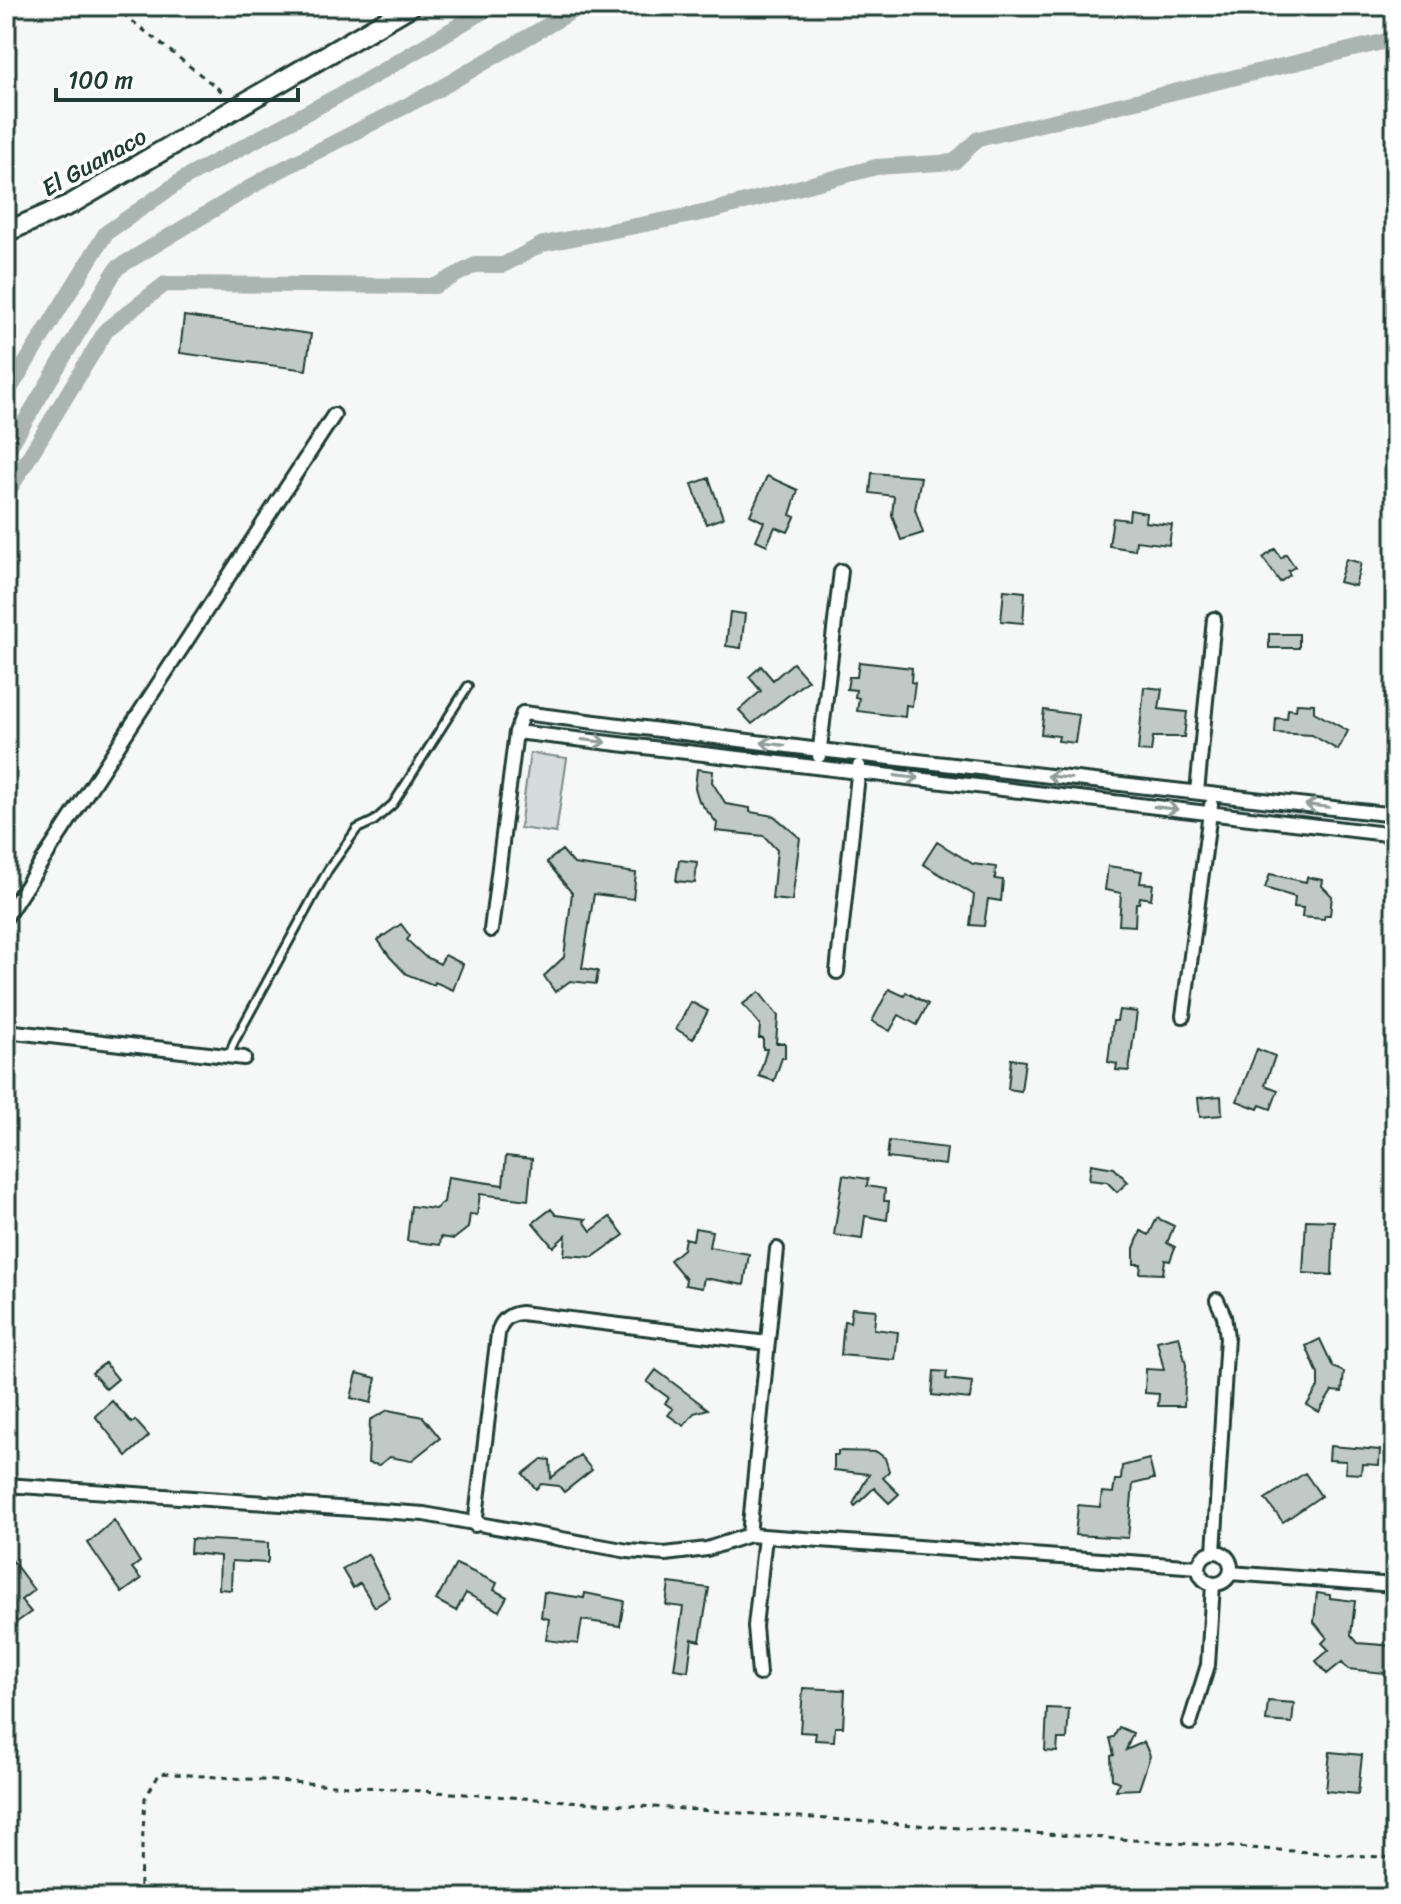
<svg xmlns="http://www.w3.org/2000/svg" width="1401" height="1904" font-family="Sriracha,sans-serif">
	<rect width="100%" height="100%" fill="#f6f7f7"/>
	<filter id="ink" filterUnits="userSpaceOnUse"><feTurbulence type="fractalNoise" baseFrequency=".0125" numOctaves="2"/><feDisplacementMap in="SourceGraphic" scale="16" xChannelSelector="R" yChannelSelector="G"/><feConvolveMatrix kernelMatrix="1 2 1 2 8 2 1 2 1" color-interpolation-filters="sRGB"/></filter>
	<g filter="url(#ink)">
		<!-- green -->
		<path fill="#d6dcdb" stroke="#7a8c88" stroke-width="2" d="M530,753L567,758L556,833L520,828Z"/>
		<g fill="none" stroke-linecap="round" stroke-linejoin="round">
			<!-- canal -->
			<path stroke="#aab5b1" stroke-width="16" d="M6,395L106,233L185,178L360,84L492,6
				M6,453L117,268L269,176L437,90L581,6
				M6,495L107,329L165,284L435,286L475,265H503L543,244L707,212L876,167L954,162L978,139L1395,39"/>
		</g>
		<!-- building -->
		<path fill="#c0c9c6" stroke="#1f3d34" stroke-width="2" d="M184,316L311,334L306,370L180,353Z
			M872,473L921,477L915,509L923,533L901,540L892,515L894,496L870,493Z
			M767,476L798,490L790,515L795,517L788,532L775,527L767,545L756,540L764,522L750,515Z
			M709,478L723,518L706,524L692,484Z
			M1130,510L1146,513L1145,522L1172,525L1169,545L1136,541L1135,550L1109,546L1113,518L1129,520Z
			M1275,549L1281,558L1286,554L1295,567L1288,571L1290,575L1280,582L1263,558Z
			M1346,559L1361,563L1355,586L1339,582Z
			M1004,590L1025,592L1023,623L1001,621Z
			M730,612L745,614L741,648L726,646Z
			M1269,634H1299V648H1269Z
			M859,662L912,668L911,682L915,683L912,706L906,705L905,717L857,711L859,698L855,697L856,690L847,689L849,677H857Z
			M793,663L808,680L752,724L739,710L761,691L749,677L761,666L773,680Z
			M1144,687L1162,689L1159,709L1187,712L1184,737H1153L1151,752L1138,751Z
			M1297,703L1314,704V712L1348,731L1338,750L1312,735L1275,733L1276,718L1287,719L1288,709L1296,710Z
			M1044,710L1079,715L1075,743L1058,741L1059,736L1041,734Z
			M697,769L713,771L712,782L726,804L750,808V812L774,816L800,838L792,901L772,899L777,850L764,836L716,831L717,823L699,801L695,788Z
			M937,842L973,864L996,867L995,879L1003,880L1001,901L988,899L984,926L970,925L974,895L923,864Z
			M562,850L574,864L636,873L633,899L594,894L582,968L598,971L596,984L570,981L555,992L544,976L564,957L572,893L547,862Z
			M679,860L697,862L695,883L676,881Z
			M1108,866L1142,871L1140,883L1153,884L1151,899L1140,897L1139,903H1136L1135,926L1119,925L1121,893L1105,890Z
			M1270,874L1306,882L1307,877L1323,880L1322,886L1332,896L1330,915H1325L1324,919L1302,917L1303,908L1294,907L1295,897L1265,888Z
			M401,924L410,936L407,940L424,956L440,964L445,955L463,964L453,990L435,982L434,985L406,974L390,957L378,940Z
			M889,989L904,996L906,992L928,1004L917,1025L899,1015L890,1031L872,1021Z
			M759,992L778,1016L776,1043H785V1058H782L774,1081L759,1076L767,1049H763V1038H759L760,1025L743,1004Z
			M691,1002L708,1011L693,1039L676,1029Z
			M1119,1010L1137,1012L1129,1071L1116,1070L1117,1064L1108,1062L1113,1021H1117Z
			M1257,1049L1275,1056L1265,1085L1278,1090L1271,1109L1260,1105L1258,1109L1237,1101Z
			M1011,1059L1025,1061L1021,1091L1008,1089Z
			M1221,1096L1222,1115L1200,1117L1198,1098Z
			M889,1141L947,1148L945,1165L887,1158Z
			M506,1156L532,1159L528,1200L480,1194L477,1215L470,1214L468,1228L454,1239L441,1237L440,1245L407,1241L411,1206L435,1209L444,1202L448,1177L503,1185Z
			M1091,1164L1114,1168L1128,1182L1117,1192L1107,1182L1089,1180Z
			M843,1175L868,1179L867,1186L885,1189L884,1201H889L887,1220L865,1216L862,1239L834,1235Z
			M551,1209L556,1215L586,1219L584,1221L591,1231L610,1217L624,1235L593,1257L564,1255L566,1235L553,1247L533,1223Z
			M1157,1218L1174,1226L1167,1243L1175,1247L1170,1261L1165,1260L1163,1274L1140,1273L1141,1264H1134V1248L1141,1231L1149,1235Z
			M1306,1220L1334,1221L1332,1275L1303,1273Z
			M695,1228L712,1231L709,1247L749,1254L744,1285L704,1278L702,1288L685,1285L686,1279L670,1260L683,1249L685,1238L693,1240Z
			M852,1308L876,1310L874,1329L898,1332L895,1360L841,1355L844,1321L850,1322Z
			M1179,1336L1186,1365L1184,1406H1158L1159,1394L1145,1393L1146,1369L1164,1370L1157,1341Z
			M1320,1339L1333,1367L1344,1372L1342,1392L1332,1391L1319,1412L1307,1405L1318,1387V1374L1306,1346Z
			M105,1363L118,1379L106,1389L92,1373Z
			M656,1370L708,1409L694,1413L684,1426L668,1415L673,1409L665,1403L669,1398L647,1382Z
			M934,1371L947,1372L946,1379L972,1382L970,1399L932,1395Z
			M357,1373L376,1378L371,1403L351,1398Z
			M112,1401L132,1423L135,1420L149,1436L127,1456L95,1416Z
			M388,1410L423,1417L440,1438L411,1461L390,1457L379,1465L368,1463L370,1420Z
			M1330,1446L1380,1450L1379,1465L1362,1464L1361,1474L1345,1473L1346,1461L1329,1460Z
			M838,1451L877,1452L885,1458L889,1471L883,1478L899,1494L889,1503L874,1488L855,1506L853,1504L869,1474L834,1470V1455H838Z
			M580,1455L592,1470L564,1492L559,1486L541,1484L536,1489L523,1474L542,1459L550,1460L551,1478Z
			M1149,1459L1154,1479L1133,1484L1128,1538L1075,1535L1078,1505L1100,1507L1102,1492L1113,1493L1115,1480H1121L1122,1466Z
			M1305,1473L1321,1496L1283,1522L1265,1499Z
			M114,1520L140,1562L132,1568L141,1579L122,1593L88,1543Z
			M191,1539L268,1543V1560L267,1563L232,1561L231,1590L219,1589L220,1556L190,1553Z
			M6,1552L34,1590L21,1600L31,1612L17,1622L6,1608Z
			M368,1554L390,1597L375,1607L360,1583L353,1588L342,1569Z
			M456,1564L497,1583L494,1590L507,1597L499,1611L466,1593L456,1611L436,1600Z
			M669,1583L709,1588L700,1641L692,1639L688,1671L674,1669L683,1607L666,1605Z
			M544,1592L584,1598L585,1593L624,1601L620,1626L582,1620L578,1644L546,1640L549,1619L541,1617Z
			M1317,1593L1330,1595V1598L1355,1601L1351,1635L1358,1643L1395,1646L1393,1674L1348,1669L1342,1662L1327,1674L1316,1661L1329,1650L1322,1643L1327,1638L1314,1622Z
			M803,1688L845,1690L843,1727H835L834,1741L815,1740L816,1733L800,1732Z
			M1268,1701L1294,1703L1292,1723L1266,1721Z
			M1047,1708L1069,1709L1067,1739H1058L1057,1752L1045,1751Z
			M1119,1727L1133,1733L1126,1750L1144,1742L1150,1756L1139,1789L1116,1790L1119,1782L1112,1779L1111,1756L1114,1755L1110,1738L1114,1737Z
			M1330,1752L1362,1755L1358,1794L1326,1791Z"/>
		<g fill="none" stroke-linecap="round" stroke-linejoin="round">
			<defs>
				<path id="lane" d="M229,1056L234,1042L328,870L357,829L374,821L393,804L468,686"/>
				<path id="street" d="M516,732L1395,835
					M819,756L841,571
					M1197,792L1214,619
					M6,917L334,415
					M491,930L516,732L523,713L820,750L1395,815
					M837,972L859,766
					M1183,1016L1211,805
					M6,1031L244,1058
					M6,1485L424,1514L628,1551L665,1554L707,1549L749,1535L1199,1567
					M475,1525L498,1334C500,1322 508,1314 521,1313L767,1343
					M749,1535L777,1249
					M1214,1552L1227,1337L1224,1316L1217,1300
					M1199 1568a16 16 0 1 1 32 0a16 16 0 1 1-32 0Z
					M1230,1573L1395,1585
					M759,1674L755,1626L765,1537
					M1190,1723L1208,1665L1213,1584"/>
				<path id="secondary" d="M6,232L71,204L411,6"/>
			</defs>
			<!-- lane casing -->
			<use href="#lane" stroke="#1f3d34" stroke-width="12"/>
			<!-- street casing -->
			<use href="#street" stroke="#1f3d34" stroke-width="18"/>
			<!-- secondary casing -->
			<use href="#secondary" stroke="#1f3d34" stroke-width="24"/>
			<!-- path -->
			<path stroke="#1f3d34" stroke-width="3" stroke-dasharray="6 6" stroke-linecap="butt" d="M113,6L225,94
				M139,1898L145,1798L160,1773L1395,1858"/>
			<!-- lane -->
			<use href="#lane" stroke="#fff" stroke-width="6"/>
			<!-- street -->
			<use href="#street" stroke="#fff" stroke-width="12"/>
			<!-- secondary -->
			<use href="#secondary" stroke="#fff" stroke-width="18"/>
		</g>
		<!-- one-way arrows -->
		<defs><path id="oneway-shaft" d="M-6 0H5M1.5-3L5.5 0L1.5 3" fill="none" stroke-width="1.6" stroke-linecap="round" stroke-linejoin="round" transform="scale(2)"/></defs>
		<g stroke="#8f9e9a">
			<use href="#oneway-shaft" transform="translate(594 741) rotate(7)"/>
			<use href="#oneway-shaft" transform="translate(773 744) rotate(-173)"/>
			<use href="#oneway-shaft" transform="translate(907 777) rotate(7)"/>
			<use href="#oneway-shaft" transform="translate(1059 777) rotate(-174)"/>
			<use href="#oneway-shaft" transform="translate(1317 806) rotate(-174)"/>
			<use href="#oneway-shaft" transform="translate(1166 808) rotate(7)"/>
		</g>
	</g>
	<g text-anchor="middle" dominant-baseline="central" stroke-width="8" stroke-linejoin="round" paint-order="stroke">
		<!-- street labels -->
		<g font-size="24" fill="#1f3d34" stroke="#fff">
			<text transform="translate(94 162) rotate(-29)">El Guanaco</text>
		</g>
	</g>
	<!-- margin -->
	<rect width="1401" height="1904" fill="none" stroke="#fff" stroke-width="32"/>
	<rect x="16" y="16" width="1369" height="1872" fill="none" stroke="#1f3d34" stroke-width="3" filter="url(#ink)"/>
	<!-- scale -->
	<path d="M56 88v12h242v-12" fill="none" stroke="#1f3d34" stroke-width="4"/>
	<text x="68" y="88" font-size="24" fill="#1f3d34" stroke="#ffffff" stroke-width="6" paint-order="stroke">100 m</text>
</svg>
